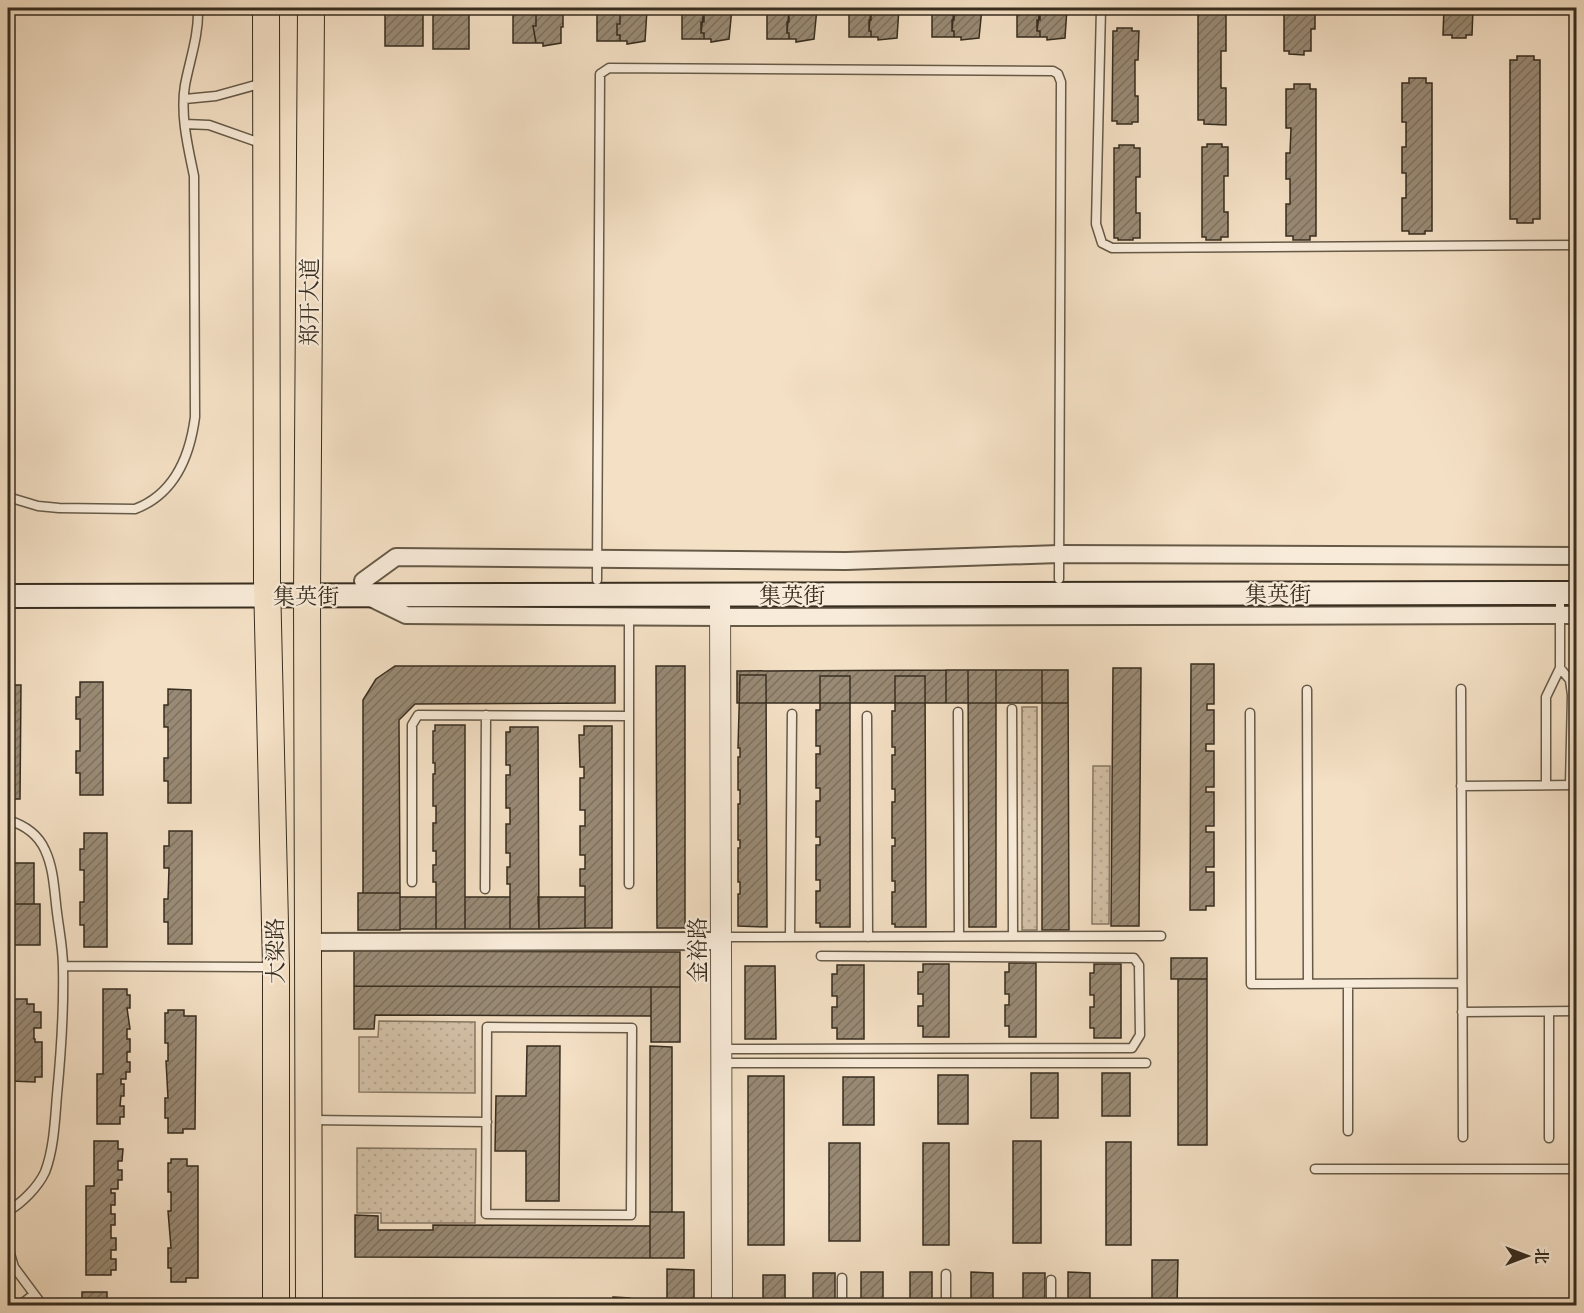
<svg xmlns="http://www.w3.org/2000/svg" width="1584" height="1313" font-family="'Gentium Book Plus','Noto Serif SC',serif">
	<defs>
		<pattern id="grass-dots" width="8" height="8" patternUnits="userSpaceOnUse" patternTransform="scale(1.5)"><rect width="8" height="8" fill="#d4c2a9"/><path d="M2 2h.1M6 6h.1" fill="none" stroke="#b7a791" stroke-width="1.8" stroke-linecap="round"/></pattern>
		<pattern id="building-hatch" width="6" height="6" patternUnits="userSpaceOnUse" patternTransform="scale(1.5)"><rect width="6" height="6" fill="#998a75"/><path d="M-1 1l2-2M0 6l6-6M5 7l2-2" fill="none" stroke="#7e715f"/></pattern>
	</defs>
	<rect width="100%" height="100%" fill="#f4e0c5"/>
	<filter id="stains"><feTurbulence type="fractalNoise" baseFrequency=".00333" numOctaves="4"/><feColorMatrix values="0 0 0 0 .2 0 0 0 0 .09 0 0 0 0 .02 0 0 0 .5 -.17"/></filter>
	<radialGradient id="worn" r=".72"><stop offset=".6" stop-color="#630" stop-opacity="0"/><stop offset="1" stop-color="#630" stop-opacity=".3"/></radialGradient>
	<!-- grass -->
	<path fill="url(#grass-dots)" stroke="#867864" stroke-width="1.5" d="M1022,707H1037V930H1022Z
		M1093,766H1110L1109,924H1092Z
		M379,1021L475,1022V1093L359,1092V1037H378Z
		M357,1148L476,1149L475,1223H381V1213H357Z"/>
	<!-- building -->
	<path fill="url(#building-hatch)" stroke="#372d1f" stroke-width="1.5" d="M385,8H423V46H385Z
		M433,8H469V49H433Z
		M513,8H534V13H536V26H533L536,43H513Z
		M534,8H561V12H563V27H561V43L543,46V43H536L533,26H536V13H534Z
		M597,8H618V11H620V24H617V35H620V41H597Z
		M618,8H645V10H647L645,41L627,44V41H620V35H617V24H620V11H618Z
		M682,8H702L704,9V22H701V33H704V39H682Z
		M702,8H732L729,39L711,42V39H704V33H701L704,9Z
		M767,8H787L789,9V22H787V33H789V39H767Z
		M787,8H817L814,39L796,42V39H789V33H787L789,9Z
		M849,8H871V20H869V31H871V37H849Z
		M869,8H899L897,38L878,40V37H871V31H869L871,8Z
		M932,8H954V20H952V31H954V37H932Z
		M952,8H982L979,38L961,40V37H954V31H952L954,8Z
		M1017,8H1040V20H1037V31H1040V37H1017Z
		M1037,8H1067L1065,38L1047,40V37H1040V31H1037L1040,8Z
		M1284,8H1311V12H1315V29H1311V51H1304V55L1289,54V51H1284Z
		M1444,8H1473L1472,35H1466V38H1452V35H1443Z
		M1204,10H1226V51H1221V88H1226V125L1204,124V120H1198V14H1204Z
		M1117,28H1132V31H1139L1138,60H1135V96H1138V122H1132V124H1117V121H1112L1113,31H1117Z
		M1517,56H1534V60H1540V219H1533V223H1517V219H1510V60H1517Z
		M1409,78H1426V83H1432V231H1425V234H1409V231H1402V198H1406V173H1402V147H1406V122H1402V83H1409Z
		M1294,84H1310V89H1316V236H1310V240H1293V236H1286V204H1290V179H1286V153H1290L1291,128H1286V89H1294Z
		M1207,144H1222V147H1228V176H1224V212H1228V237H1221V240H1206V237H1202V147H1207Z
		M1119,145H1134V148H1140V177H1136V213H1140V238H1133V240H1118V238H1114V148H1119Z
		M1191,664H1214V704H1207V710H1214V744H1206V751H1214V787H1206V792H1214V826H1206V832H1214V867H1206V872H1214V906H1206V910H1190Z
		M395,666H615V703L415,704L399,720L400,893H363V700L376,679Z
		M656,666H685V928H657Z
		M1113,668H1141L1139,926H1111Z
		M946,670H1068V703H946Z
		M946,670V703H737V671Z
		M968,670H996V927H969Z
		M1042,670H1068L1069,930H1042Z
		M740,675H766L767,927L738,926V894H740V882H738V848H740V840H738V804H740V790H738V757H740V748H738Z
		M820,676H850V927H820V923H816V891H820V880H816V845H820V837H816V801H820V788H816V754H820V746H816V710H820Z
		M895,676H925L926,927H895V924H892V892H895V881H892V846H895V838H892V802H895V789H892V755H895V747H892V711H895Z
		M80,682H103V795H80V773H76V751H80V719H76V697H80Z
		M8,685H21L20,799H8Z
		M168,689L191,690V803H168V781H164V758H168V727H164V705H168Z
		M435,725H465V929H436V882H433V865H436V851H433V823H436V806H433V774H435V763H433V731H435Z
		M584,726H612V928H585V886H580V869H585V855H580V826H585V810H580V778H584V767H580L579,735H584Z
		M510,727H538L539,929H510V884H507V867H510V853H506V824H510V808H506V775H510V765H506V732H510Z
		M169,831H192V944H168V922H164V899H168L169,868H164V846H169Z
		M84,833H107V947H84V925H80V902H84V870H80V849H84Z
		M8,863H34V904H8Z
		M358,893H400V930H358Z
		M400,897H436V929H400Z
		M465,897H510V929H465Z
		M538,897H585V928L539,929Z
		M11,904H40V945H11Z
		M354,951L680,952V987L354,986Z
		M1171,958H1207V979H1171Z
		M1009,963H1036V1037H1009V1026H1005V1005H1009V994H1005V972H1009Z
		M923,964H949V1037H923V1026H918V1006H923V994H918V972H923Z
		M1094,964H1121V1038H1094V1028H1090V1007H1094V995H1090V973H1094Z
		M837,965H864V1039H837V1028H832V1007H837V996H832V974H837Z
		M745,966H775L776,1039H745Z
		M1178,979H1207V1145H1178Z
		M354,986L651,987V1016L375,1015L374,1029H354Z
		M651,987H680V1042H651Z
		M103,989H127V995H130V1008H127L130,1029H127V1039H130V1052H127V1062H130V1072H126V1079H121V1084H124V1096H121L120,1106H124V1117H120V1124H97V1074H103Z
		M8,999H27V1004H34V1012H41V1028H34V1039H35V1042H42V1077H35V1082L10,1081Z
		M168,1010H184V1016H196L195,1129H183V1133H168V1118H165V1098H168L166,1061H168V1043H165V1013H168Z
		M527,1046H560L559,1201H526V1151H495L496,1096H526Z
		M650,1046L672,1047V1212H650Z
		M1031,1073H1058V1118H1031Z
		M1102,1073H1130V1116H1102Z
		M938,1075H968V1124H938Z
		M748,1076H784V1245H748Z
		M843,1077H874V1125H843Z
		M8,1111H13V1125L8,1124V1139H13V1146H8Z
		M94,1141H118V1149H123L122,1161H118V1170H122V1180H118V1189H111V1193H115V1205H111V1214H115V1225H111V1238H116V1250H111V1259H116V1270H111V1275H86V1186H94Z
		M1013,1141H1041V1243H1013Z
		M1106,1142H1131V1245H1106Z
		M829,1143H860V1241H829Z
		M923,1143H949V1245H923Z
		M8,1149H14V1162H8V1173H14V1186H8Z
		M171,1159H187V1166H198V1278H186V1282H171V1268H168V1248H171L168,1211H171V1192H168V1163H171Z
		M650,1212H684V1258H650Z
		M355,1215L378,1216V1230H433V1225L650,1226V1258L355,1257Z
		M1152,1260H1178L1177,1306H1152Z
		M667,1269L694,1270V1306H667Z
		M861,1272H883V1306H861Z
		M910,1272H932V1306H910Z
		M971,1272L993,1273V1306H971Z
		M1068,1272L1090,1273V1306H1068Z
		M813,1273H835V1306H813Z
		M1023,1273H1045V1306H1023Z
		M763,1275H785V1306H763Z
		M82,1292H107V1306H79V1303H82Z
		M613,1297L630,1298V1306H602V1301L613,1302Z
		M392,1299L506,1300V1306H392Z"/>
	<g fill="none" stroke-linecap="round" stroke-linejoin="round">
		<defs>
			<path id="service" d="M1101,8L1096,224L1102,243L1112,248L1576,245
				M185,99L216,96L263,83
				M185,124L209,125L263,144
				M8,497L38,506L59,508L135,509C175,494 190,455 195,417L194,176C188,147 180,115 185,85C190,59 199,35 198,8
				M597,580L600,74L609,68L1053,71L1058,74L1061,82L1059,579
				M629,616V884
				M1560,668L1570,680L1572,695L1570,785
				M1461,689L1463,1137
				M1307,690L1308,984
				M1012,709L1013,936
				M958,712L959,936
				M1250,713L1251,984L1462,983
				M867,716L868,937
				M1546,785V697L1560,668V594
				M1461,786L1576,785
				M8,820C24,825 38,834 45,850C53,867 54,886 56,904C58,925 63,946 63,967C64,1010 61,1053 57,1095C55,1119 54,1149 45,1172C38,1187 22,1203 8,1211
				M412,882V725L418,715L629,716
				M485,889L486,715
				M721,937L1161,936
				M790,937L792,714
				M63,966L273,967
				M1348,984V1131
				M1462,1012L1576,1011
				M1549,1012V1138
				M487,1027L632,1028L631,1215L486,1214Z
				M721,1049L1132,1048L1140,1035L1139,965L1134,958L821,956
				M721,1063H1146
				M310,1120L487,1122
				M1315,1169H1576
				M8,1247L14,1267L43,1306
				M842,1278V1306
				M19,1306L34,1294
				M946,1306V1274
				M1051,1306V1280"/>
			<path id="minor" d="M363,581L396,557L846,561L1059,554L1576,556
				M371,598L406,615L720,617L1576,615
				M308,942L721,941"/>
			<path id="tertiary" d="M720,595L722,1306"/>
			<path id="secondary" d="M8,596L1576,593"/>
			<path id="primary" d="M266,8L267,581L276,967V1306
				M309,1306L307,596L311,8"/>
		</defs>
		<!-- service casing -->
		<use href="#service" stroke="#665a48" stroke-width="11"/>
		<!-- minor casing -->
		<use href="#minor" stroke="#665a48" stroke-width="20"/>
		<!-- tertiary casing -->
		<use href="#tertiary" stroke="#665a48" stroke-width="22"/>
		<!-- secondary casing -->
		<use href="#secondary" stroke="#372d1f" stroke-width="26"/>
		<!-- primary casing -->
		<use href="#primary" stroke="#372d1f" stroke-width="28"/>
		<!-- service -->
		<use href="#service" stroke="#f8ebd9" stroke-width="8"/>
		<!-- minor -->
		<use href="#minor" stroke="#f8ebd9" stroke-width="16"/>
		<!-- tertiary -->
		<use href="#tertiary" stroke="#f8ebd9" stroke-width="20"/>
		<!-- secondary -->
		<use href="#secondary" stroke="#f8ebd9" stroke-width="22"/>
		<!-- primary -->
		<use href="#primary" stroke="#f4e0c5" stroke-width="26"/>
	</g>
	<g text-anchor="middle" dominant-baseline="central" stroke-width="4.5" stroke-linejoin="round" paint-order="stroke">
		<!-- street labels -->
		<g font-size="22" fill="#372d1f" stroke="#f8ebd9">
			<text transform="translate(309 302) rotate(-90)">郑开大道</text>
			<text x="1278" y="594">集英街</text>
			<text x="792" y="595">集英街</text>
			<text x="306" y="596">集英街</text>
			<text transform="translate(697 950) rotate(-90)">金裕路</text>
			<text transform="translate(275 951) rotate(-91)">大梁路</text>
		</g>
	</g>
	<!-- margin -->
	<rect width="1584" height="1313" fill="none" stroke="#f4e0c5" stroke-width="30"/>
	<rect x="9" y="9" width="1566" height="1295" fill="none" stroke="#372d1f" stroke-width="3"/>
	<rect x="15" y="15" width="1554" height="1283" fill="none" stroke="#372d1f" stroke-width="1.5"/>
	<!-- north arrow -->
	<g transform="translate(1527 1256) rotate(90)" stroke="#f8ebd9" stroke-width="4.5" paint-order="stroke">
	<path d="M0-4.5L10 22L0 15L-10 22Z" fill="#372d1f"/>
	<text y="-9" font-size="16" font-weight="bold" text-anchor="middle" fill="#372d1f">北</text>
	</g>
	<rect width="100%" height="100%" filter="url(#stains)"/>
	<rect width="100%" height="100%" fill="url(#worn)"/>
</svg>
